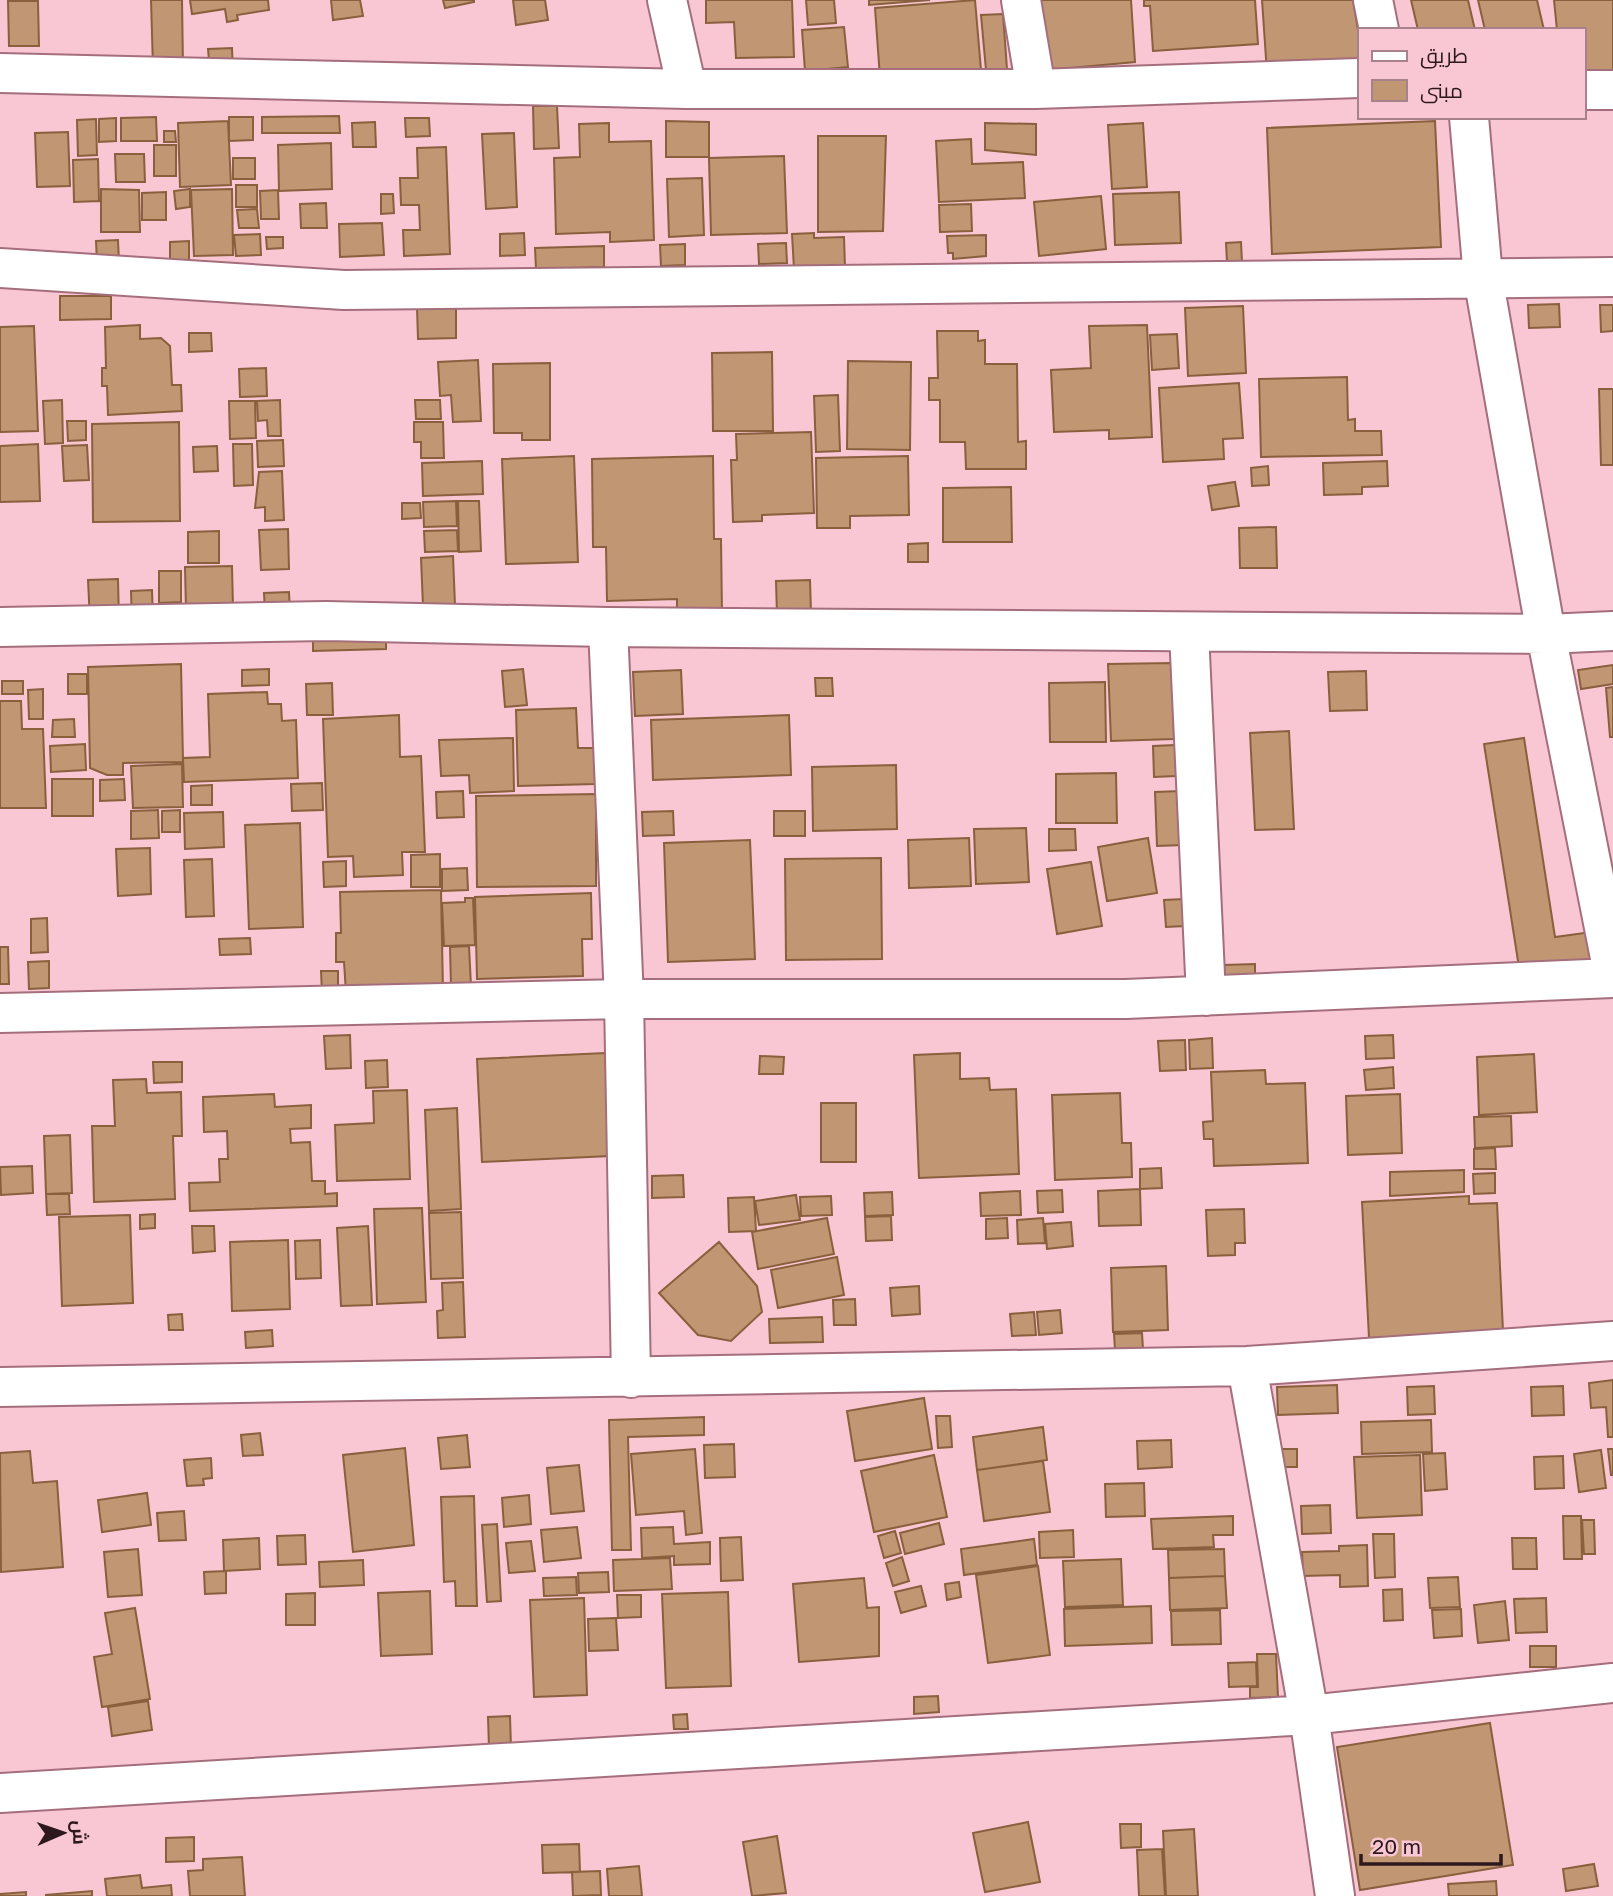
<svg xmlns="http://www.w3.org/2000/svg" width="1613" height="1896" font-family="'Golos Text',Cairo,sans-serif">
	<rect width="100%" height="100%" fill="#f8c7d3"/>
	<!-- building -->
	<path fill="#c19672" stroke="#88603d" stroke-width="2" d="M151,0H182L183,67L153,68Z
		M190,0H268L269,10L237,15L238,20L227,22L225,9L192,14Z
		M331,0H360L363,16L333,20Z
		M443,0H474V2L445,8Z
		M513,0H545L548,20L516,25Z
		M706,0H792L794,57L736,58L734,22L706,23Z
		M806,0H834L836,23L808,25Z
		M869,0H930L869,5Z
		M975,0L981,70L880,78L875,8Z
		M1033,0H1131L1135,62L1038,71Z
		M1144,0H1255L1258,44L1153,51L1150,6H1144Z
		M1262,0H1353L1359,36V72L1267,73Z
		M1411,0H1468L1475,30H1418Z
		M1478,0H1537L1544,30H1485Z
		M1554,0H1613V74L1584,77L1583,30H1557Z
		M8,1H38L39,46H9Z
		M1003,14L1007,69L986,70L981,15Z
		M844,27L848,67L805,71L802,30Z
		M232,48L233,71L210,72L208,49Z
		M533,106H557L559,148L534,149Z
		M339,116L340,133H262V117Z
		M156,117L157,141H121V118Z
		M229,117H253V140L229,141Z
		M116,118V141L99,142V119Z
		M405,118H429L430,136L406,137Z
		M96,119L97,155L78,156L77,120Z
		M228,121L231,185L180,187L178,123Z
		M666,121L709,122V157H666Z
		M1435,121L1441,247L1272,254L1267,128Z
		M375,122L376,147H353L352,123Z
		M609,123V142L651,141L654,240L610,242V232L556,234L554,158L580,157L579,124Z
		M985,123L1036,124V155L985,150Z
		M1143,123L1147,187L1112,189L1108,125Z
		M164,131H175L176,142H164Z
		M68,132L70,186L37,187L35,133Z
		M514,133L517,207L486,209L482,134Z
		M818,136H886L883,231L818,232Z
		M971,139L972,164L1023,162L1025,198L939,202L936,141Z
		M331,143L332,189L279,191L278,145Z
		M154,145H176V176H154Z
		M446,147L450,254L404,256L403,230H420L419,205H401L400,178H418L417,148Z
		M115,154H144L145,182H116Z
		M784,156L787,233L711,235L709,158Z
		M233,158H255V179H233Z
		M98,159L99,201L74,202L73,160Z
		M702,178L704,235L669,237L667,179Z
		M236,185H257V207H236Z
		M101,189L139,190L140,232H101Z
		M190,189V207L176,209L174,191Z
		M232,189L233,255L194,256L191,190Z
		M278,190L279,219H261L260,191Z
		M166,192V220H142V193Z
		M1179,192L1181,243L1115,245L1113,194Z
		M381,194H393L394,213L381,214Z
		M1101,196L1106,249L1039,256L1034,202Z
		M326,203L327,228H301L300,204Z
		M971,204L972,231L940,232L939,205Z
		M257,209L259,228H239L237,210Z
		M382,223L384,255L340,257L339,224Z
		M524,233L525,255L500,256V234Z
		M814,233V238L844,237L845,267L794,269L792,234Z
		M260,234L261,255L236,256L234,235Z
		M986,235V256L953,259V253H948L947,236Z
		M266,237H283V248L267,249Z
		M118,240L119,262L97,263L96,241Z
		M189,241V261H170V242Z
		M1241,242L1242,262H1227L1226,243Z
		M786,243L787,263L759,264L758,244Z
		M685,244V265L661,266L660,245Z
		M604,246V267L536,269L535,248Z
		M60,296H111V319L60,320Z
		M1559,304L1560,327L1529,328L1528,305Z
		M1600,305H1613V331L1601,332Z
		M1243,306L1246,373L1188,376L1185,308Z
		M417,308H456V338L418,339Z
		M140,325V339L161,338L170,346L172,385H181L182,411L108,415L107,386H102V368H106L105,327Z
		M1147,325L1152,437L1109,439V430L1054,432L1051,370L1091,368L1089,326Z
		M34,326L38,431L0,432V327Z
		M937,331H978V341L985,340V364H1017L1018,442L1026,441V469H966L965,442H940V400H929V378H938Z
		M189,333H211L212,351L189,352Z
		M1177,334L1179,368L1152,370L1150,335Z
		M772,352L773,431H713L712,353Z
		M478,360L481,421L453,422L451,395L440,396L438,362Z
		M848,361L911,362L910,450L847,449Z
		M550,363V440H522V433H494L493,364Z
		M266,368L267,396L240,397L239,369Z
		M1347,377L1348,420L1355,419V431H1381L1382,455L1261,457L1259,379Z
		M1239,383L1243,438L1223,439L1224,459L1163,462L1159,388Z
		M1599,389H1613V465H1601Z
		M838,395L840,451L816,452L814,396Z
		M62,400L63,443L45,444L43,401Z
		M280,400L281,436H268L267,420L258,421L257,401Z
		M415,400H440L441,419H416Z
		M229,401H255L256,438L230,439Z
		M67,421H86V440L68,441Z
		M179,422L180,521L93,522L92,424Z
		M414,422H443L444,458H421V442H414Z
		M811,432L814,513L762,515V521L733,522L731,460H737L736,434Z
		M283,440L284,466L258,467L257,441Z
		M38,444L40,501L0,502V446Z
		M233,444H252L253,485L234,486Z
		M87,445L89,480L64,481L62,446Z
		M217,446L218,471L194,472L193,447Z
		M574,456L578,562L506,564L502,459Z
		M713,456L714,539H721L722,614L677,615V599L607,601L606,547H593L592,459Z
		M908,456L909,515L850,516V528H817L816,458Z
		M482,461L483,494L423,496L422,463Z
		M1387,461L1388,486L1362,487V494L1324,495L1323,463Z
		M1268,466L1269,485L1252,486L1251,468Z
		M282,471L284,520L265,521V507L255,508L259,472Z
		M1235,482L1239,506L1212,510L1208,486Z
		M1011,487L1012,542H943V488Z
		M456,501L457,526L424,527L423,502Z
		M458,501H479L481,551L459,552Z
		M402,503H420L421,518L402,519Z
		M1276,527L1277,568H1240L1239,528Z
		M288,529L289,569L261,570L259,530Z
		M457,530L458,551L425,552L424,531Z
		M219,531V563H188V532Z
		M928,543V562H908V544Z
		M453,556L455,605L423,606L421,558Z
		M232,566L233,608L186,610L185,567Z
		M159,571H181V602L159,603Z
		M118,579L119,621L90,622L88,580Z
		M810,580L811,613L777,615L776,581Z
		M152,590L153,620L132,621L131,591Z
		M289,592L290,612L265,613L264,593Z
		M386,630V649L313,651V632Z
		M1172,663L1174,739L1111,741L1108,664Z
		M181,664L183,762L123,763V775H107L90,768L88,667Z
		M1613,665V684L1581,689L1578,670Z
		M269,669V685L242,686V670Z
		M523,669L527,705L505,707L502,671Z
		M681,670L683,714L635,716L633,672Z
		M1366,671L1367,710L1330,711L1328,672Z
		M68,674H87V694H68Z
		M815,678H832L833,696H816Z
		M2,681H23V694H2Z
		M1105,682L1106,742H1050L1049,683Z
		M332,683L333,715H307L306,684Z
		M1613,687V737H1610L1606,688Z
		M43,689V719H29L28,690Z
		M267,692L268,704H281L282,721L296,720L298,778L184,782L183,758L210,757L208,694Z
		M0,701H21L22,729H43L46,808H0Z
		M576,708L578,748H594L595,784L518,786L516,710Z
		M399,715L400,757L421,756L425,852H402L403,875L354,877L353,856L328,857L323,719Z
		M789,715L791,775L653,780L651,720Z
		M74,719L75,737H52L53,720Z
		M1289,731L1294,829L1255,830L1250,733Z
		M513,738L514,791L470,793L469,775L441,776L439,740Z
		M1524,738L1555,937L1591,932L1597,968L1521,980L1484,744Z
		M85,744L86,770L51,772L50,746Z
		M1175,745L1176,776L1154,777L1153,746Z
		M182,764L183,807L133,808L131,766Z
		M896,765L897,829L813,831L812,767Z
		M1116,773L1117,823H1056V774Z
		M52,779H93V816H52Z
		M124,779L125,800L100,801V780Z
		M322,783L323,810L292,811L291,784Z
		M212,785V805H191V786Z
		M463,791L464,817L437,818L436,792Z
		M1181,791L1183,845L1157,846L1155,792Z
		M596,794V886L477,887L476,796Z
		M158,810L159,838L131,839V811Z
		M180,810V832H162V811Z
		M673,811L674,835L643,836L642,812Z
		M774,811H805V836H774Z
		M223,812L224,847L185,849L184,813Z
		M300,823L303,927L249,929L245,825Z
		M1026,828L1029,882L976,884L974,829Z
		M1049,829H1075L1076,850L1049,851Z
		M969,838L971,886L909,888L908,840Z
		M1148,838L1157,893L1107,901L1098,847Z
		M750,840L755,959L668,962L664,843Z
		M150,848L151,894L118,896L116,849Z
		M440,854V887H411V855Z
		M881,858L882,959L786,960L785,859Z
		M212,859L214,916L186,917L184,860Z
		M346,861V886L324,887L323,862Z
		M1091,862L1102,926L1057,934L1047,869Z
		M467,868L468,890L442,891V869Z
		M441,890L443,991L346,993L344,962H336V933H341L340,892Z
		M591,893L592,939H582L583,976L477,979L475,897Z
		M465,898H473L475,945L444,946L442,903L465,902Z
		M1184,899L1185,926L1166,927L1164,900Z
		M47,918L48,952L31,953V919Z
		M250,938L251,954L220,955L219,939Z
		M469,946L471,986H451L450,947Z
		M0,947H8L9,984H0Z
		M49,961V988L29,989L28,962Z
		M1255,964V981L1225,982L1224,965Z
		M321,971H338V993H322Z
		M350,1035L351,1068L326,1069L324,1036Z
		M1393,1035L1394,1058L1366,1059L1365,1036Z
		M1212,1038L1213,1068L1190,1069L1189,1040Z
		M1185,1040L1186,1070L1160,1071L1158,1041Z
		M605,1053L610,1156L482,1162L477,1059Z
		M960,1053V1079L989,1078L990,1090L1016,1089L1019,1174L919,1178L914,1055Z
		M1534,1054L1537,1112L1479,1115L1477,1057Z
		M760,1056L784,1057L783,1074H759Z
		M387,1060L388,1087L366,1088L365,1061Z
		M153,1062H182V1082L154,1083Z
		M1393,1067L1394,1088L1366,1090L1364,1070Z
		M1265,1070L1266,1084L1305,1083L1308,1163L1214,1166L1213,1139H1204L1203,1122L1213,1121L1211,1072Z
		M146,1079L147,1093L181,1092L182,1136H173L175,1199L94,1202L92,1126H115L113,1080Z
		M407,1090L410,1179L337,1181L335,1125L374,1123L373,1091Z
		M1120,1093L1122,1143H1131L1132,1177L1055,1180L1052,1095Z
		M274,1094L275,1107L311,1105V1128L290,1129L291,1143L310,1142L312,1181H325V1194L337,1193V1206L190,1211L189,1183L220,1182L219,1159H228L227,1131L204,1132L203,1097Z
		M1400,1094L1402,1153L1348,1155L1346,1096Z
		M821,1103H856V1162H821Z
		M457,1108L461,1209L429,1211L425,1110Z
		M1511,1116L1512,1146L1475,1148L1474,1117Z
		M70,1135L72,1193L46,1194L44,1136Z
		M1495,1148L1496,1169H1474V1149Z
		M32,1166L33,1193L1,1195L0,1167Z
		M1161,1168L1162,1188L1140,1189V1169Z
		M1464,1170V1192L1390,1196V1172Z
		M1495,1173V1193L1474,1194L1473,1174Z
		M683,1175L684,1197L652,1198V1176Z
		M1140,1189L1141,1225L1099,1226L1098,1191Z
		M1062,1190L1063,1212L1038,1213L1037,1191Z
		M1020,1191L1021,1215L981,1216L980,1193Z
		M892,1192L893,1215L865,1216L864,1193Z
		M46,1194H69L70,1214L47,1215Z
		M796,1195L800,1220L759,1225L755,1201Z
		M831,1196L832,1215L801,1216L800,1197Z
		M1469,1196V1204L1497,1203L1503,1331L1369,1338L1362,1202Z
		M754,1197L756,1231L729,1232L728,1198Z
		M422,1208L426,1302L377,1304L374,1209Z
		M1244,1209L1245,1243H1235V1255L1208,1256L1206,1210Z
		M461,1212L463,1278L431,1279L429,1213Z
		M155,1214V1228L140,1229V1215Z
		M130,1215L133,1303L62,1306L59,1217Z
		M891,1216L892,1240L866,1241L865,1217Z
		M827,1218L834,1254L758,1269L752,1232Z
		M1007,1218L1008,1238L986,1239V1219Z
		M1043,1218L1045,1243L1018,1244L1017,1220Z
		M1071,1222L1073,1246L1047,1249L1045,1224Z
		M192,1226H214L215,1251L193,1253Z
		M368,1226L372,1305L341,1306L337,1228Z
		M288,1240L290,1309L232,1311L230,1242Z
		M320,1240L321,1278L296,1279L295,1241Z
		M719,1242L757,1286L762,1312L731,1341L698,1335L659,1293Z
		M837,1257L844,1295L778,1308L771,1270Z
		M1166,1266L1168,1330L1113,1332L1111,1268Z
		M463,1282L465,1337L438,1338L437,1311L443,1310L442,1283Z
		M919,1286L920,1314L892,1316L890,1288Z
		M855,1299L856,1325H834L833,1300Z
		M1060,1310L1062,1333L1039,1335L1037,1312Z
		M1034,1312L1036,1335L1012,1336L1010,1314Z
		M182,1314L183,1330H169L168,1315Z
		M822,1317L823,1342L770,1343L769,1319Z
		M272,1330L273,1346L246,1348L245,1332Z
		M1142,1333L1143,1349L1115,1350L1114,1334Z
		M1613,1380V1437H1608L1606,1407L1591,1408L1589,1383Z
		M1337,1385L1338,1413L1278,1415L1277,1387Z
		M1434,1386L1435,1414L1408,1415L1407,1387Z
		M1563,1386L1564,1415L1532,1416L1531,1387Z
		M924,1398L932,1449L855,1461L847,1411Z
		M936,1416H950L952,1447L938,1448Z
		M704,1417V1435L628,1437L631,1550H612L609,1420Z
		M1431,1420L1432,1452L1362,1454L1361,1422Z
		M1043,1427L1047,1460L977,1470L973,1437Z
		M260,1433L263,1455L243,1456L241,1435Z
		M467,1435L470,1467L441,1469L438,1438Z
		M1171,1440L1172,1467L1138,1469L1137,1441Z
		M734,1444L735,1477L705,1478L704,1445Z
		M405,1448L414,1545L353,1552L343,1455Z
		M695,1449L702,1533L686,1535L684,1511L636,1515L631,1454Z
		M1277,1449H1297V1467H1278Z
		M1608,1449H1613V1475H1611Z
		M1601,1450L1606,1488L1579,1492L1574,1454Z
		M30,1451L33,1483L57,1481L63,1567L1,1572L0,1453Z
		M1445,1453L1447,1489L1425,1491L1423,1454Z
		M934,1455L947,1517L874,1532L861,1471Z
		M1420,1455L1422,1515L1357,1518L1354,1457Z
		M1563,1456L1564,1488L1535,1489L1534,1457Z
		M211,1458L212,1478L203,1479L204,1485L187,1486L184,1460Z
		M1043,1461L1050,1512L984,1521L977,1470Z
		M579,1465L584,1511L551,1514L547,1468Z
		M1144,1483L1145,1516L1106,1517L1105,1484Z
		M147,1493L151,1525L102,1532L98,1500Z
		M529,1495L531,1524L504,1527L502,1498Z
		M474,1496L477,1606H456L455,1581L444,1582L441,1497Z
		M1330,1505L1331,1533L1302,1534L1301,1506Z
		M184,1511L186,1540L159,1541L157,1513Z
		M1233,1516V1535H1213L1214,1547L1153,1549L1151,1519Z
		M1563,1516H1581L1582,1559H1564Z
		M1582,1520H1594L1595,1554H1584Z
		M939,1523L944,1544L905,1554L900,1533Z
		M497,1524L501,1601L487,1602L482,1525Z
		M577,1527L581,1558L544,1562L541,1530Z
		M673,1527L674,1544L710,1542V1564L674,1565V1556L642,1558L641,1528Z
		M1073,1530L1074,1557L1040,1558L1039,1532Z
		M895,1531L901,1553L884,1558L878,1536Z
		M1373,1534H1394L1395,1577L1375,1578Z
		M305,1535L306,1564L278,1565L277,1536Z
		M741,1537L743,1580L721,1581L720,1538Z
		M259,1538L260,1569L224,1571L223,1540Z
		M1512,1538H1536L1537,1569H1513Z
		M1034,1539L1037,1565L964,1575L961,1549Z
		M531,1541L535,1571L509,1573L506,1543Z
		M1367,1545L1368,1586L1340,1587V1575L1303,1576L1302,1552L1339,1551V1546Z
		M138,1549L142,1595L108,1597L104,1552Z
		M1224,1549L1225,1576L1169,1578L1168,1550Z
		M902,1557L909,1581L893,1586L886,1563Z
		M670,1558L672,1589L614,1591L613,1560Z
		M1121,1559L1123,1605L1065,1607L1063,1561Z
		M363,1560L364,1585L320,1587L319,1562Z
		M1038,1566L1050,1655L988,1663L976,1575Z
		M226,1571V1593L205,1594L204,1572Z
		M608,1572L609,1592L579,1593L578,1573Z
		M1225,1576L1227,1608L1170,1610L1169,1578Z
		M576,1577L577,1595L544,1596L543,1578Z
		M1458,1577L1460,1607L1430,1608L1428,1578Z
		M864,1578L867,1608L879,1607V1656L799,1662L793,1584Z
		M959,1582L961,1597L947,1600L945,1584Z
		M921,1586L926,1606L901,1613L895,1592Z
		M1402,1589L1403,1620L1384,1621L1383,1590Z
		M430,1591L432,1654L381,1656L378,1593Z
		M728,1592L731,1686L666,1688L662,1594Z
		M315,1593V1625H286V1594Z
		M617,1595H641V1617L618,1618Z
		M584,1598L587,1695L534,1697L530,1600Z
		M1546,1598L1547,1632L1516,1633L1514,1599Z
		M1505,1601L1509,1640L1478,1643L1474,1605Z
		M1151,1606L1152,1643L1065,1646L1064,1609Z
		M135,1608L150,1699L102,1707L94,1657L112,1654L105,1613Z
		M1461,1609L1462,1636L1434,1638L1432,1610Z
		M1220,1610L1221,1644L1172,1645L1171,1611Z
		M616,1618L618,1650L589,1651L588,1619Z
		M1530,1646H1556V1667H1530Z
		M1257,1654H1276L1278,1697L1250,1698V1687H1258Z
		M1256,1662L1257,1686L1229,1687L1228,1663Z
		M938,1696L939,1712L914,1714V1697Z
		M148,1701L152,1730L112,1736L108,1707Z
		M687,1714L688,1729H674L673,1715Z
		M510,1716L511,1748H489L488,1717Z
		M1490,1723L1513,1865L1360,1890L1337,1747Z
		M1028,1822L1040,1882L985,1892L973,1833Z
		M1120,1824H1141V1847L1121,1848Z
		M1194,1829L1198,1896H1166L1163,1831Z
		M777,1836L786,1893L752,1896L743,1842Z
		M194,1837V1861L166,1862V1838Z
		M579,1844L580,1872L543,1873L542,1845Z
		M1162,1849L1165,1896H1139L1137,1850Z
		M242,1857L245,1896H190L188,1871L203,1870V1859Z
		M1594,1864L1598,1886L1566,1891L1563,1869Z
		M639,1866L642,1896H609L607,1869Z
		M600,1871L601,1895L573,1896L572,1872Z
		M140,1875L142,1888L171,1885L172,1896H107L105,1879Z
		M1496,1881L1497,1896H1449L1448,1884Z
		M92,1891V1896H46V1895Z
		M26,1892V1896H0V1894Z"/>
	<g fill="none" stroke-linecap="round" stroke-linejoin="round">
		<defs>
			<path id="minor" d="M667,0L687,89
				M1021,0L1036,89
				M1373,0L1379,30
				M0,73L687,89H1036L1359,78
				M1583,90H1613
				M1469,117L1483,277L1546,634L1613,973
				M0,268L344,290L1613,277
				M0,627L326,621L608,627L1546,634L1613,631
				M608,627L624,999L631,1378
				M1189,632L1206,996
				M0,1013L624,999H1126L1613,978
				M1247,1366L1309,1715L1335,1896
				M0,1387L1247,1366L1613,1341
				M0,1793L1309,1715L1613,1683"/>
		</defs>
		<!-- minor casing -->
		<use href="#minor" stroke="#a56e7d" stroke-width="42"/>
		<!-- minor -->
		<use href="#minor" stroke="#fff" stroke-width="38"/>
	</g>
	<!-- legend -->
	<rect x="1358" y="28" width="228" height="91" fill="#f8c7d3" stroke="#a7818b" stroke-width="2"/>
	<rect x="1372" y="51" width="35" height="10" fill="#ffffff" stroke="#a7818b" stroke-width="2"/>
	<text x="1420" y="63" font-size="21" fill="#2d181e">طريق</text>
	<rect x="1372" y="80" width="35" height="21" fill="#c19672" stroke="#a7818b" stroke-width="2"/>
	<text x="1420" y="98" font-size="21" fill="#2d181e">مبنى</text>
	<!-- north arrow -->
	<g transform="translate(63 1833) rotate(88)" stroke="#f8c7d3" stroke-width="5" paint-order="stroke">
	<path d="M0-5L12 26L0 18L-12 26Z" fill="#2d181e"/>
	<text y="-10" font-size="19" font-weight="bold" text-anchor="middle" fill="#2d181e">ش</text>
	</g>
	<!-- scale -->
	<path d="M1361 1854v10h140v-10" fill="none" stroke="#2d181e" stroke-width="3.5"/>
	<text x="1372" y="1854" font-size="21" fill="#2d181e" stroke="#f8c7d3" stroke-width="5" paint-order="stroke">20 m</text>
</svg>
